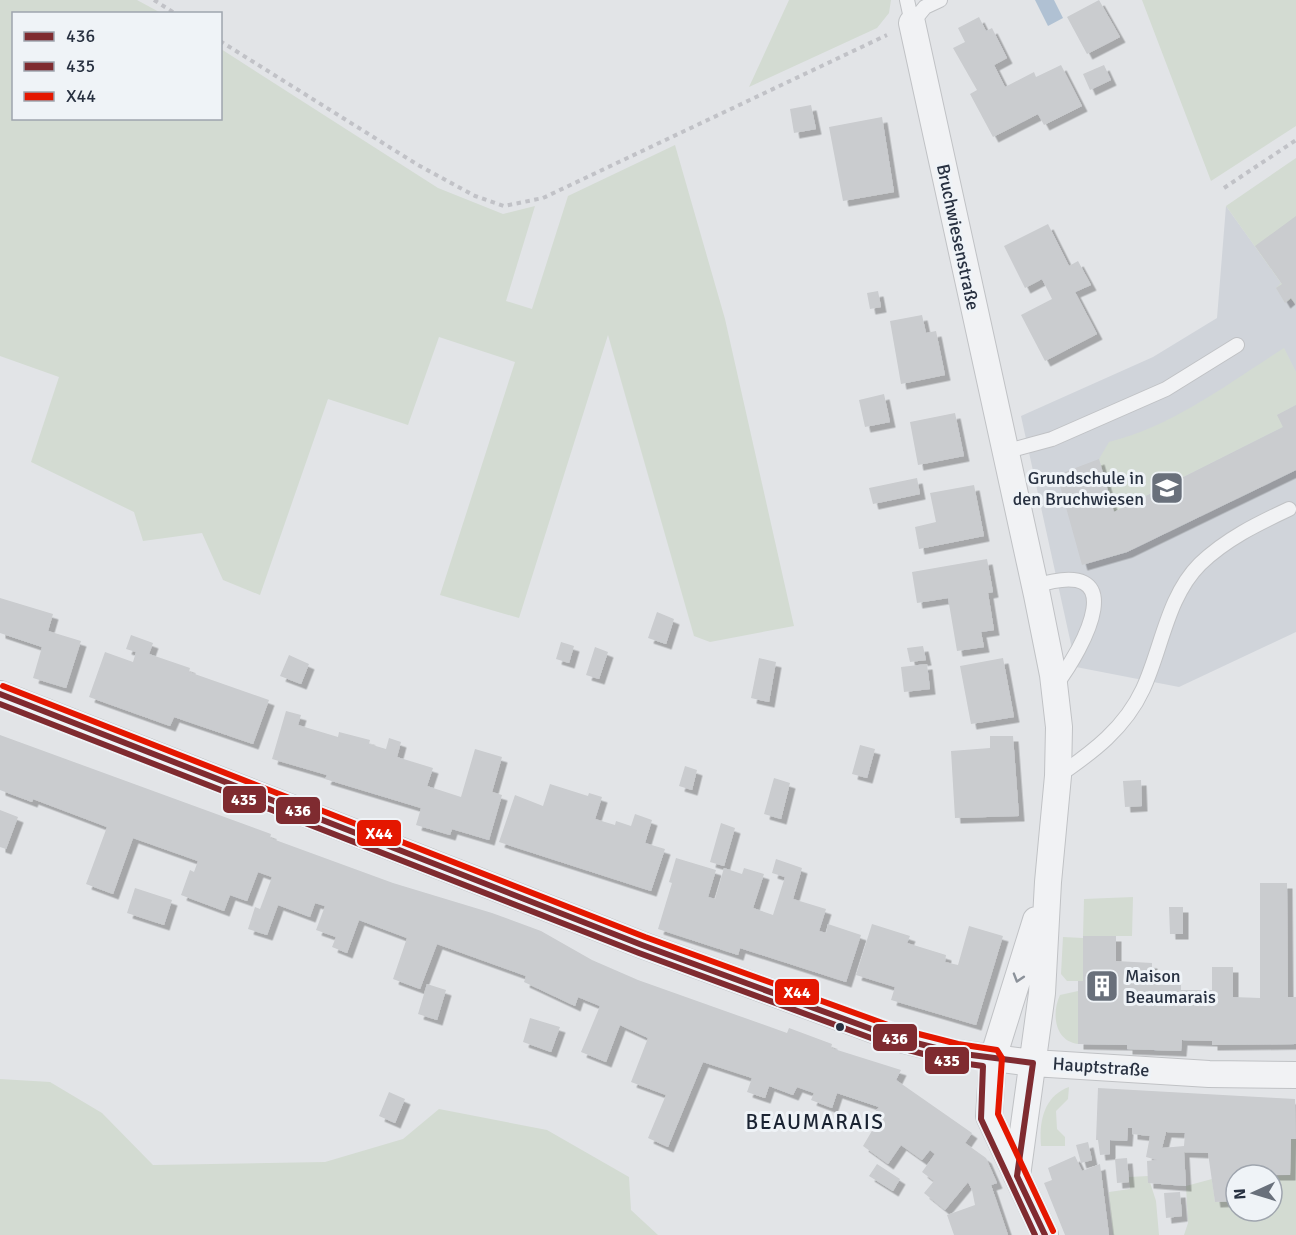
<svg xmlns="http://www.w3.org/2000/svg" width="1296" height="1235" font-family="Signika,sans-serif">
	<defs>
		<filter id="shadow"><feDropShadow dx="5.5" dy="5.5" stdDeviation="0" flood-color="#0004"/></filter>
	</defs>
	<rect width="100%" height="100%" fill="#e2e4e7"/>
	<!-- built -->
	<path fill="#d0d4da" d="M1226,206L1282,284L1286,302L1291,298L1296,305V632L1179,687L1076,667L1021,416L1153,357L1217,318Z"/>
	<!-- green -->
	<path fill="#d3dbd2" d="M0,0H137L161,13L14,14V118H220L221,49L438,188L503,214L535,206L506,301L532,309L568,196L675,145L725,319L794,626L710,642L694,636L608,335L519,618L440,595L515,362L439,337L408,425L328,399L260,595L223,580L202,533L143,541L134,512L31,462L59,377L0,356Z
		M789,0H891L889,13L877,28L749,87Z
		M1142,0H1296V126L1211,181Z
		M1296,158V305L1291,299L1285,303L1276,288L1281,283L1226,206Z
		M1284,348L1296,372V405L1278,415L1283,427L1114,512L1099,459L1109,442C1175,425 1227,384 1284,348Z
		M1133,897L1132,936H1083L1084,899Z
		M1063,937L1083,938V981H1067L1061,974Z
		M1078,991V1044C1055,1041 1051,1014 1060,995Z
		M0,1079L50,1082L102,1113L153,1165L325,1162L403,1139L439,1109L547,1130L629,1177L631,1210L658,1235H0Z
		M1069,1087L1068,1099L1056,1111L1057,1129L1065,1137V1146H1041C1039,1121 1044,1096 1069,1087Z
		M1291,1139H1296V1235H1184L1188,1223L1186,1186L1212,1179L1215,1202L1236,1201V1211H1272V1176L1290,1175Z
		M1148,1176L1156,1201L1159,1235H1113L1109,1192L1130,1189L1129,1177Z"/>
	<!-- water -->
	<path fill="#b0c1d3" d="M1035,0H1054L1063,18L1048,26Z"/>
	<!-- building -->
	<path fill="#cacccf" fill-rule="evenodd" filter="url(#shadow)" d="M1099,0L1120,37L1087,54L1067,17Z
		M979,17L986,31L992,28L1007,58L994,65L1005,87L1034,72L1036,77L1061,65L1082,106L1044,125L1038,114L993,137L970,94L977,90L953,48L965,42L958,28Z
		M1104,65L1111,80L1090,90L1083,74Z
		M811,105L816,129L794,133L790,109Z
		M882,117L894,192L843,201L829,127Z
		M1296,216V305L1291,298L1285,303L1276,288L1282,284L1255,246Z
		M1048,224L1069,266L1078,261L1091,285L1075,292L1097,334L1045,361L1021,315L1052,299L1042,279L1025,288L1004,246Z
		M878,291L881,307L870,309L867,293Z
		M922,315L926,333L936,331L945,375L901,384L890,321Z
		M884,394L890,422L865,427L859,400Z
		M1296,405V470L1127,552L1082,565L1057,475L1099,459L1114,512L1283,427L1277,415Z
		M955,413L964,456L918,465L910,422Z
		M917,478L920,494L873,504L869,488Z
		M974,485L984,536L919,549L915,527L936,522L930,493Z
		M987,559L993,592L988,593L994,630L981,632L984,647L957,651L948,598L917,603L912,572Z
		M0,598L53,614L48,631L81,641L66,688L33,678L42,647L0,633Z
		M657,612L674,619L666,644L648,638Z
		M131,635L153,643L149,654L190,668L189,672L269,700L253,744L174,717L170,726L89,697L105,652L133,662L136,652L126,649Z
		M561,642L574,646L569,663L556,659Z
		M923,646L926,660L910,662L907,648Z
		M595,647L608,652L599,679L586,675Z
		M289,655L309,664L301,684L280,676Z
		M759,658L776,662L769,702L751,698Z
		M1003,658L1014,717L971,724L960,666Z
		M927,664L930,689L904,692L901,667Z
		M286,711L301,715L298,725L338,737L339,732L370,740L369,744L386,749L389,738L401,742L397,757L433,768L427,786L461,797L475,749L502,757L492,792L502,795L489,840L452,829L450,835L416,825L421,808L325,779L327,775L272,759Z
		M0,735L271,834L270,838L393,883L492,913L541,931L592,960L638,980L787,1033L789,1028L832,1044L831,1048L901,1070L896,1080L972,1133L965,1143L986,1158L997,1183L991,1185L1008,1235H954L947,1215L975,1205L972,1190L968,1182L945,1210L924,1193L934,1181L922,1172L935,1154L930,1150L922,1160L901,1145L888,1164L863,1146L879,1119L873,1114L879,1107L837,1093L832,1108L811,1100L814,1093L797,1087L793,1095L769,1086L765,1098L747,1092L752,1078L703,1062L668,1147L648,1138L666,1095L631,1082L648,1038L620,1025L606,1062L581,1052L600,1006L578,997L575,1006L524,982L526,976L437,944L420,989L393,979L407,938L359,920L347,953L332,947L336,937L316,930L325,906L315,903L310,917L278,905L267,935L248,929L255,907L260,909L272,877L258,872L247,901L230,895L224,911L181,895L190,870L194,872L198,861L133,838L113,894L86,884L107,827L33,799L32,802L0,790Z
		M990,736H1013L1019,816L955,818L951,751L990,748Z
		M860,745L875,749L867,778L852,774Z
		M685,766L697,770L692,790L679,786Z
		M774,778L790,783L781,819L764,814Z
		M1141,780L1142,806L1125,807L1123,781Z
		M550,784L588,796L589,793L602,797L595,819L615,825L616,821L631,826L635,814L652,820L645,843L665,849L651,891L499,842L515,795L543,806Z
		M0,810L18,817L6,849L0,847Z
		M721,823L735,828L724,866L710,862Z
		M676,858L716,870L708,897L715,899L724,868L742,874L744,868L764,874L753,908L773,915L785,877L772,873L776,859L802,868L793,899L826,909L819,931L826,933L828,924L861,935L846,982L740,948L738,955L658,929L672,883L669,882Z
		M1260,883H1287L1288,997H1296V1044L1212,1045V1041L1182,1040L1181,1051L1127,1049V1045L1078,1044V981H1083V936H1116V961L1152,963V985H1181V990H1212V967H1233V997L1260,998Z
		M135,888L172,900L164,925L127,913Z
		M1169,907H1183V934H1170Z
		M872,924L910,936L907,943L946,955L945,962L958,965L969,926L1003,936L976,1025L891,1000L895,987L856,975Z
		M427,984L446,990L437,1020L418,1014Z
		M530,1018L560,1027L551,1052L523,1042Z
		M1098,1088L1295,1099L1296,1139H1291L1290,1175H1236V1201L1215,1202L1208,1153L1184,1152L1186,1186L1148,1183L1147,1161L1157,1160L1146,1157L1150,1136L1132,1134V1128H1128L1127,1141L1110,1140V1154L1100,1155L1098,1140H1096ZM1166,1132L1185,1133L1184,1146L1162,1148Z
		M389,1092L405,1099L395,1123L379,1116Z
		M1088,1142L1092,1160L1081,1163L1076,1145Z
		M1075,1156L1082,1171L1100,1164L1109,1235H1065L1044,1183L1052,1180L1048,1168Z
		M1127,1158L1129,1182L1117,1183L1115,1159Z
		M877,1164L900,1179L893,1191L869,1176Z
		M1180,1192L1182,1216L1166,1218L1164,1193Z"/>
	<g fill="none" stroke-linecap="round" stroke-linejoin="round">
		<defs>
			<path id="lane" d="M907,0L912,23
				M912,23L925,7L940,0
				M1004,452L1052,439L1166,389L1237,345
				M1035,586C1134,555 1085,646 1055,686
				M1058,776C1093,752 1125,728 1143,689C1162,648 1167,597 1200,564C1226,539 1257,524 1289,509"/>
			<path id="street" d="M912,23L1037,595L1053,675L1059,727L1058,776L1048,882L1042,993L1017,1176
				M0,694L642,945L896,1038L956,1053L1033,1063L1209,1074L1296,1075
				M1036,920L993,1058L989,1116L1045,1235"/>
		</defs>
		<!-- lane casing -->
		<use href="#lane" stroke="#c0c2c5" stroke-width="16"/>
		<!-- street casing -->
		<use href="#street" stroke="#c0c2c5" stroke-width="28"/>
		<!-- path -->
		<path stroke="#c1c2c7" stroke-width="4" stroke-dasharray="4.5 4.5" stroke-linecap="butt" d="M154,0L176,14
			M220,41L418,165L475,196L504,206L543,198L887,35
			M1224,188L1296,140"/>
		<!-- lane -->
		<use href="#lane" stroke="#f1f2f4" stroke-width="14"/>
		<!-- street -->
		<use href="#street" stroke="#f1f2f4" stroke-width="26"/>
		<defs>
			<path id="bus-1" d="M0,694L642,945L896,1038L956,1053L1033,1063L1017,1176L1045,1235"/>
			<path id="bus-2" d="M0,704L639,953L893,1046L954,1062L983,1066L981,1119L1035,1235"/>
			<path id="bus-3" d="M3,686L645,937L899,1029L958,1044L997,1050L1002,1058L998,1114L1053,1231"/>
		</defs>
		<!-- bus-1 casing -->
		<use href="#bus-1" stroke="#eff3f7" stroke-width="10"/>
		<!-- bus-2 casing -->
		<use href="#bus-2" stroke="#eff3f7" stroke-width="10"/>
		<!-- bus-3 casing -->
		<use href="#bus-3" stroke="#eff3f7" stroke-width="10"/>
		<!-- bus-1 -->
		<use href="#bus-1" stroke="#7f2b30" stroke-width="6"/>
		<!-- bus-2 -->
		<use href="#bus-2" stroke="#7f2b30" stroke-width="6"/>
		<!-- bus-3 -->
		<use href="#bus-3" stroke="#e41700" stroke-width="6"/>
	</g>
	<!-- one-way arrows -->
	<defs><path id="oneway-chevron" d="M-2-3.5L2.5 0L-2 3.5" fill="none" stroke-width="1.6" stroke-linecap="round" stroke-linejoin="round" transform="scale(1.5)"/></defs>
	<use stroke="#8c929a" href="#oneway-chevron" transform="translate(1018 978) rotate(107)"/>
	<!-- icons -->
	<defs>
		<symbol id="school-square" viewBox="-11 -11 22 22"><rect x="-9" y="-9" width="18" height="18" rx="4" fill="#69707b" stroke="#eff3f7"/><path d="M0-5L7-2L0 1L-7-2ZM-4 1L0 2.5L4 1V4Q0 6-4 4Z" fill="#fff"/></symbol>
		<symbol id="building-square" viewBox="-11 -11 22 22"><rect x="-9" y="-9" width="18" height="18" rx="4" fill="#69707b" stroke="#eff3f7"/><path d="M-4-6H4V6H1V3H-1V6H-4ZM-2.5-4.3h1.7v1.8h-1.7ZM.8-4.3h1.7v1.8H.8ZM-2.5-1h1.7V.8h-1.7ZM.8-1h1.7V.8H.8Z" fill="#fff"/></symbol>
	</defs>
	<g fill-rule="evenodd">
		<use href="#school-square" x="1148" y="469" width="38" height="38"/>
		<use href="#building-square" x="1083" y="967" width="38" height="38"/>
	</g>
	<!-- markers -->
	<circle fill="#283141" stroke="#eff3f7" stroke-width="2" cx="840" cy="1027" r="5"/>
	<g text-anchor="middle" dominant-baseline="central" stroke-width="6" stroke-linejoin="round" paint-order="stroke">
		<!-- street labels -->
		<g font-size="18" fill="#283141" stroke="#eff3f7">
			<text transform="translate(958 237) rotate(78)">Bruchwiesenstraße</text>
			<text transform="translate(1101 1067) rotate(4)">Hauptstraße</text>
		</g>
		<!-- poi labels -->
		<g font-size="18" fill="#283141" stroke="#eff3f7" text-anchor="end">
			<text x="1144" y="478">Grundschule in<tspan x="1144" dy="21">den Bruchwiesen</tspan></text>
			<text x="1125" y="976" text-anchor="start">Maison<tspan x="1125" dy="21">Beaumarais</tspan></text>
		</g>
		<!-- quarter labels -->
		<g font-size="21" letter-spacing="1.5" fill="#1a2332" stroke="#eff3f7">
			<text x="815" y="1122">BEAUMARAIS</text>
		</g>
	</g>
	<g stroke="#eff3f7" stroke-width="2">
		<rect x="222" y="785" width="45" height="29" rx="6" fill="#7f2b30"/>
		<rect x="275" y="796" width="46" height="29" rx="6" fill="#7f2b30"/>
		<rect x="356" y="819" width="46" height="28" rx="6" fill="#e41700"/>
		<rect x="774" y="978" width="46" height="28" rx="6" fill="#e41700"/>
		<rect x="872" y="1023" width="46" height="29" rx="6" fill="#7f2b30"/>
		<rect x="924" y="1046" width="46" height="29" rx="6" fill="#7f2b30"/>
	</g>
	<g font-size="16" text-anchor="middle" font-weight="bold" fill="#fff">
		<text x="244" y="805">435</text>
		<text x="298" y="816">436</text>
		<text x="379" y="839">X44</text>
		<text x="797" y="998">X44</text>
		<text x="895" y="1044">436</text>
		<text x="947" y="1066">435</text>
	</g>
	<!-- legend -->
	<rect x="12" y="12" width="210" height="108" fill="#eff3f7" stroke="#9fa5ae" stroke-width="1.5"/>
	<rect x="24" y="32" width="30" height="9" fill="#7f2b30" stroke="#9fa5ae" stroke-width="1.5"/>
	<text x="66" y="42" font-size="18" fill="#283141">436</text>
	<rect x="24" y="62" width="30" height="9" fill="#7f2b30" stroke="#9fa5ae" stroke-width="1.5"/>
	<text x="66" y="72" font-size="18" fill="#283141">435</text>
	<rect x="24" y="92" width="30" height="9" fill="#e41700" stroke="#9fa5ae" stroke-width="1.5"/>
	<text x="66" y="102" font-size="18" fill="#283141">X44</text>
	<!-- north arrow -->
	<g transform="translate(1254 1193) rotate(266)"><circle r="28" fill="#eff3f7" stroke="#9fa5ae" stroke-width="1.5"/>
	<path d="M0-4.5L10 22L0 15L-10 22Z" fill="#69707b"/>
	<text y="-9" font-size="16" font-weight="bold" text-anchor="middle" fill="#283141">N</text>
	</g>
</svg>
